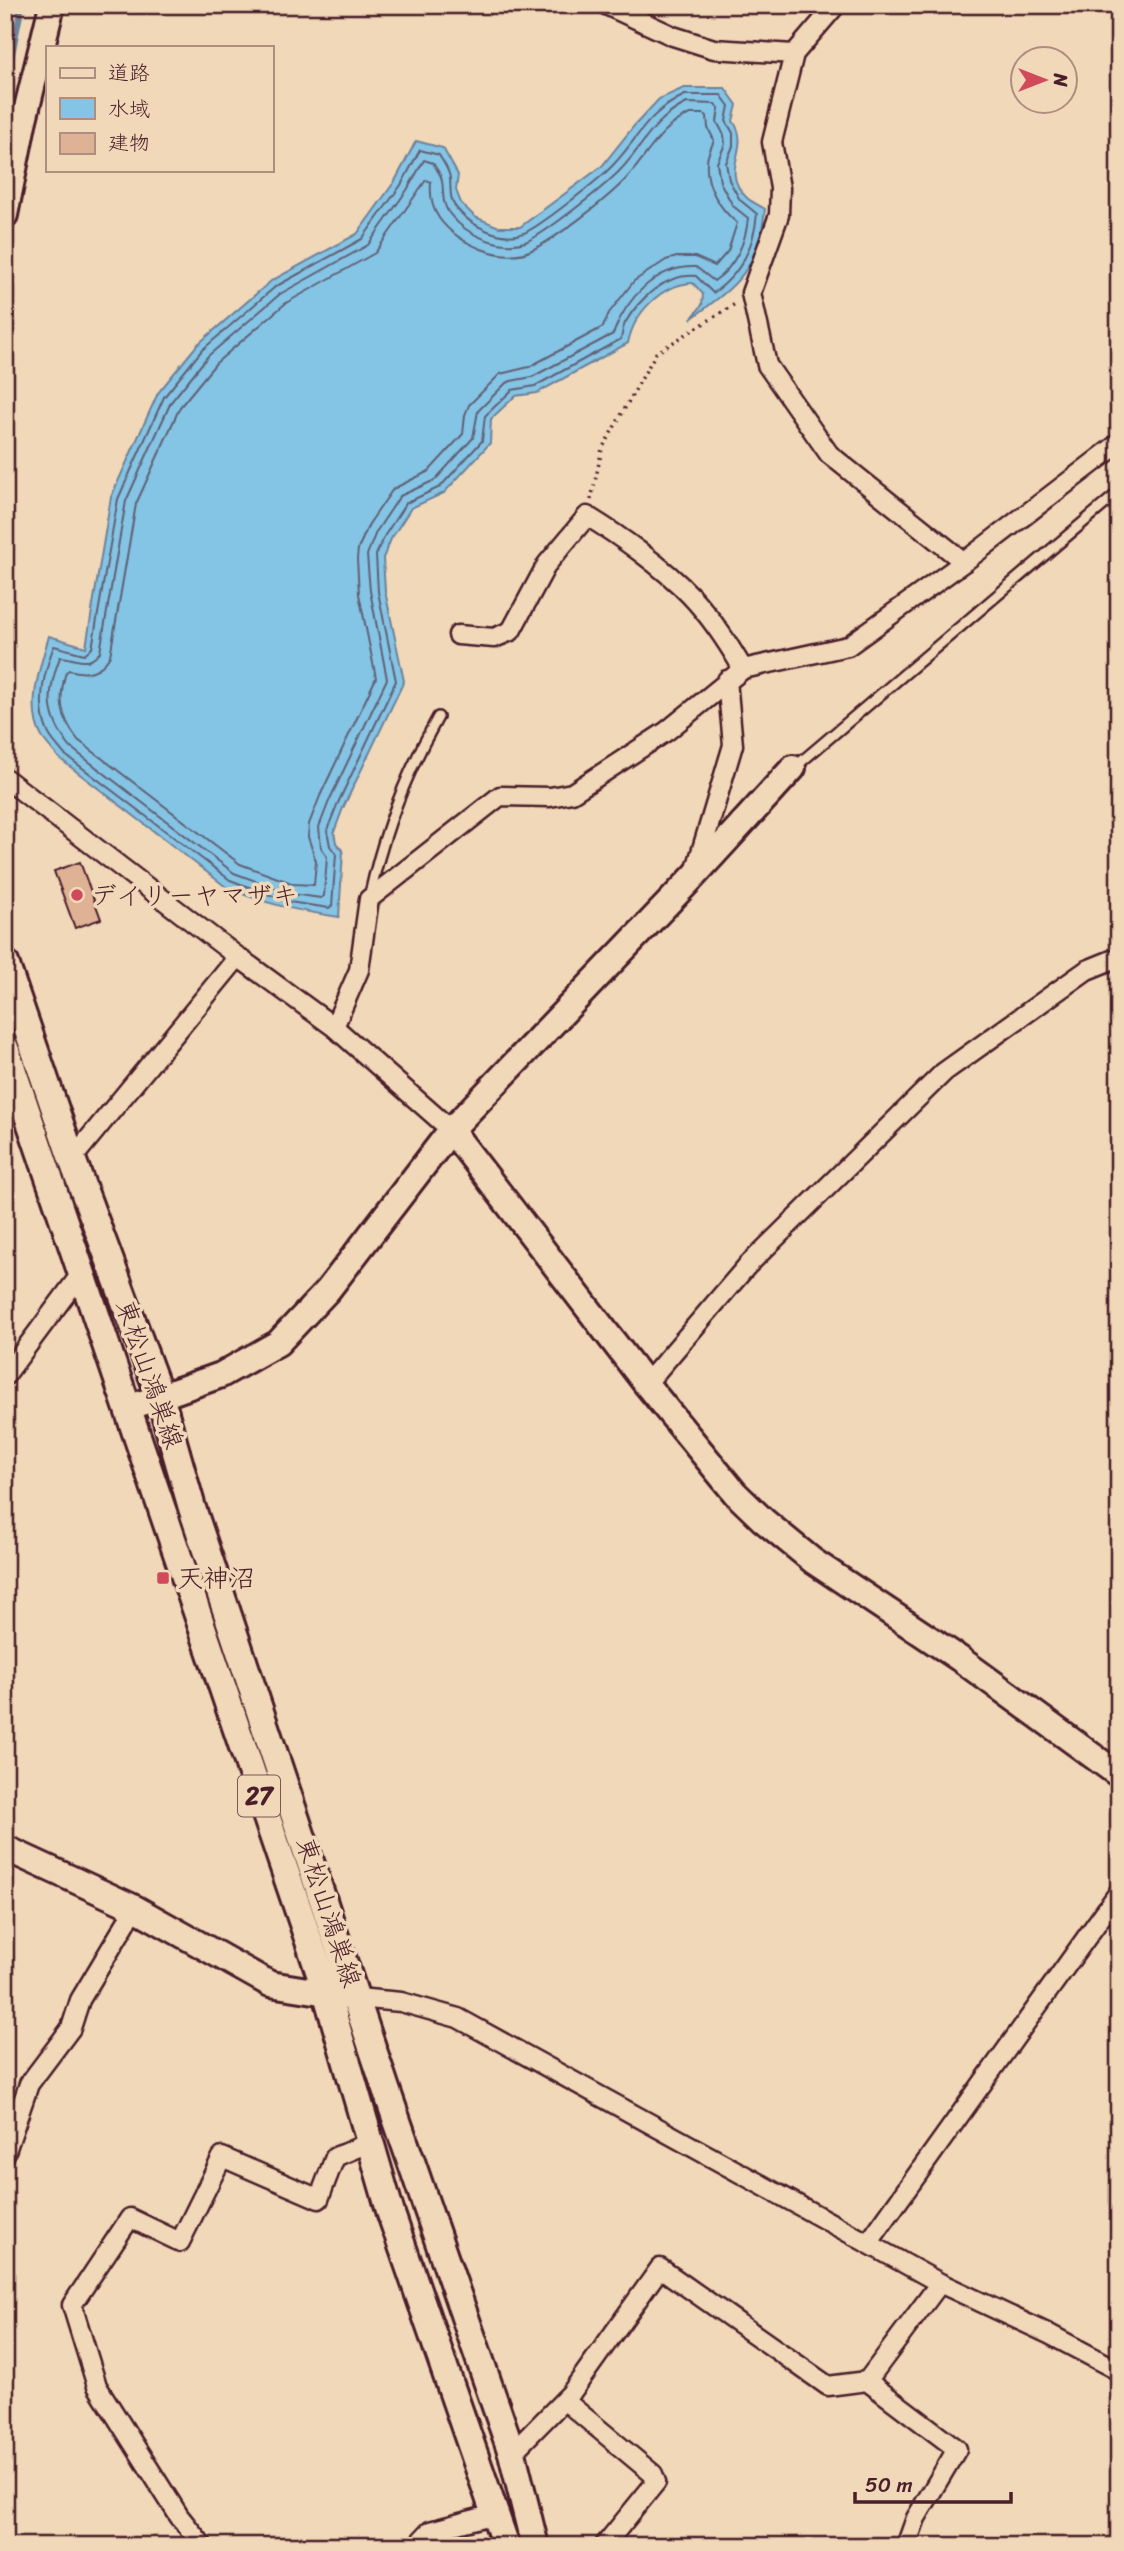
<svg xmlns="http://www.w3.org/2000/svg" width="1124" height="2551" font-family="Sriracha,'Klee One',sans-serif">
	<rect width="100%" height="100%" fill="#f0d8b8"/>
	<filter id="ink" filterUnits="userSpaceOnUse"><feTurbulence type="fractalNoise" baseFrequency=".0143" numOctaves="2"/><feDisplacementMap in="SourceGraphic" scale="14" xChannelSelector="R" yChannelSelector="G"/><feConvolveMatrix kernelMatrix="1 2 1 2 8 2 1 2 1" color-interpolation-filters="sRGB"/></filter>
	<g filter="url(#ink)">
		<!-- water -->
		<path fill="#84c4e5" stroke="#6d829b" stroke-width="2" d="M684,88H725L737,105L733,121C753,149 718,168 746,197C751,202 759,205 765,209C759,269 737,285 691,319L702,305L703,294L693,283C661,284 634,313 628,343L537,393L515,396L491,419L490,443L444,493L411,508L391,539L383,558L385,591L404,681L343,808L334,832L336,843L343,851L339,917C299,911 263,904 226,887L59,758C53,751 47,744 42,737C25,708 41,664 49,636L86,647L111,497L158,393L197,345L271,281L357,234L395,181L416,141L443,148L458,175L456,190L461,203L475,217L499,227H520L602,166L634,126L659,99Z"/>
		<g fill="none" stroke-linecap="round" stroke-linejoin="round">
			<!-- shore -->
			<path stroke="#616175" stroke-width="2" d="M685,95H721L729,106L726,121L733,133V146L726,163L729,180L740,200L757,214C754,247 741,274 713,293L696,276C666,273 639,299 625,323C623,328 622,334 621,339L535,386L512,390L485,416L482,441L440,487L406,503L385,535L376,555L378,592L396,681L337,805L327,830L330,846L336,854L332,906L329,908L289,902L230,880L64,754C59,747 50,739 47,730C36,703 44,672 54,646L84,654L92,648L118,499L164,397L202,350L275,287L362,239L401,185L420,150L439,155C443,162 450,171 450,179C451,189 449,200 457,209C471,226 502,242 524,233C542,225 590,186 606,172C637,144 642,115 685,95Z
				M687,103L715,104L719,108L717,122L724,135L725,144L717,163L720,182L733,206L748,218C746,242 735,267 714,281L696,267C656,265 626,299 613,334L532,377L511,381L505,384L478,411L473,438L435,480L400,496L376,532L367,555L370,591L387,679L329,801L319,827L321,847L327,857L324,896L321,898L291,894L234,873L70,747C46,716 46,694 60,657C75,657 88,669 100,652L126,501L171,402L208,356L280,294L368,245L407,190L424,160L433,163C435,167 439,172 441,177C445,189 440,200 449,213C464,234 499,250 525,242C542,236 597,192 612,178C641,153 649,121 687,103Z
				M690,114H704L707,116L708,128L714,140C712,147 707,154 707,162C705,186 720,209 737,223L728,251L715,266L695,257H677L666,260L634,281L609,313L603,327L529,367L500,374L469,405L465,415L463,434L429,471L393,489L369,524L358,549L357,559L359,594L376,678L320,796L309,824L308,837L316,861L314,885L294,884L240,864L78,740C60,717 58,699 66,672L69,670C86,675 100,673 110,656L136,504L180,407L216,363L286,303L375,253L426,180L431,182C430,194 432,208 439,218C457,244 504,265 534,249C559,236 599,205 620,185C645,162 657,128 690,114Z"/>
			<!-- stream -->
			<path stroke="#6d829b" stroke-width="6" d="M5,89L22,5"/>
		</g>
		<!-- building -->
		<path fill="#dfb295" stroke="#4a1f2b" stroke-width="2" d="M80,862L101,919L75,928L54,871Z"/>
		<g fill="none" stroke-linecap="round" stroke-linejoin="round">
			<defs>
				<path id="lane" d="M795,767L1119,492
					M370,894C384,830 405,775 438,717"/>
				<path id="street" d="M606,5L673,36L714,49L794,54
					M836,5L794,54L772,142L780,188L779,215L751,293L767,365L829,454L964,562
					M5,121L23,124
					M458,635L494,638L511,631L547,564L587,516C620,536 663,567 690,595C711,617 728,643 743,669
					M5,778L238,957L334,1027L451,1130
					M696,869L733,745L727,680
					M334,1027L359,970L369,899L500,796L550,797L572,793L667,731L743,669L848,646L964,562L1119,443
					M72,1159L238,957
					M5,1376L83,1271
					M646,1384L747,1266L944,1072L1087,970L1119,957
					M357,1998L401,2002L458,2018L940,2283L1049,2334L1119,2371
					M5,2154L29,2084L71,2028L80,2000L135,1908
					M869,2242L1119,1892
					M564,2400L653,2474L656,2482L604,2546
					M512,2453L571,2393L660,2268L828,2386L867,2381
					M203,2546L179,2516L97,2386L72,2305L130,2218L180,2242L222,2157L319,2199L335,2157L371,2142
					M416,2546L430,2531L495,2514
					M906,2546L916,2518L957,2449L867,2381L940,2283"/>
				<path id="secondary" d="M5,215L23,124L52,5
					M451,1130L646,1384L735,1493L763,1520L813,1561L960,1659L1119,1775
					M128,1408L221,1375L278,1343L328,1290L451,1130L694,876L793,768
					M5,1848L135,1908L270,1984L346,1996"/>
				<path id="primary" d="M5,963L72,1159L160,1396L192,1508L386,2089L512,2453L535,2546
					M5,1048L327,1994L391,2214L506,2546"/>
			</defs>
			<!-- lane casing -->
			<use href="#lane" stroke="#4a1f2b" stroke-width="14"/>
			<!-- street casing -->
			<use href="#street" stroke="#4a1f2b" stroke-width="23"/>
			<!-- secondary casing -->
			<use href="#secondary" stroke="#4a1f2b" stroke-width="30"/>
			<!-- primary casing -->
			<use href="#primary" stroke="#4a1f2b" stroke-width="32"/>
			<!-- path -->
			<path stroke="#4a1f2b" stroke-width="3.5" stroke-dasharray="2 5" stroke-linecap="butt" d="M591,500L602,449L656,353L735,304"/>
			<!-- lane -->
			<use href="#lane" stroke="#f0d8b8" stroke-width="9"/>
			<!-- street -->
			<use href="#street" stroke="#f0d8b8" stroke-width="18"/>
			<!-- secondary -->
			<use href="#secondary" stroke="#f0d8b8" stroke-width="24"/>
			<!-- primary -->
			<use href="#primary" stroke="#f0d8b8" stroke-width="26"/>
		</g>
	</g>
	<!-- markers -->
	<g fill="#d1495b" stroke="#f0d8b8" stroke-width="2.5">
		<circle cx="77" cy="895" r="7"/>
		<rect x="156" y="1571" width="14" height="14" rx="3.5"/>
	</g>
	<g text-anchor="middle" dominant-baseline="central" stroke-width="7" stroke-linejoin="round" paint-order="stroke">
		<!-- shield labels -->
		<rect fill="#f0d8b8" stroke="#7c5655" stroke-width="2" x="238" y="1775.5" width="42" height="41" rx="5"/>
		<g font-size="24" font-weight="bold" fill="#4a1f2b">
			<text x="259" y="1796">27</text>
		</g>
		<!-- poi labels -->
		<g font-size="26" fill="#4a1f2b" stroke="#f0d8b8" text-anchor="start">
			<text x="91" y="895">デイリーヤマザキ</text>
			<text x="177" y="1578">天神沼</text>
		</g>
		<!-- street labels -->
		<g font-size="26" fill="#4a1f2b" stroke="#f0d8b8">
			<text transform="translate(150 1374) rotate(71)">東松山鴻巣線</text>
			<text transform="translate(329 1912) rotate(72)">東松山鴻巣線</text>
		</g>
	</g>
	<!-- margin -->
	<rect width="1124" height="2551" fill="none" stroke="#f0d8b8" stroke-width="28"/>
	<rect x="14" y="14" width="1096" height="2523" fill="none" stroke="#4a1f2b" stroke-width="2.5" filter="url(#ink)"/>
	<!-- legend -->
	<rect x="46" y="46" width="228" height="126" fill="#f0d8b8" stroke="#ae8e80" stroke-width="2"/>
	<rect x="60" y="68" width="35" height="10" fill="#f0d8b8" stroke="#ae8e80" stroke-width="2"/>
	<text x="108" y="80" font-size="21" fill="#4a1f2b">道路</text>
	<rect x="60" y="98" width="35" height="21" fill="#84c4e5" stroke="#ae8e80" stroke-width="2"/>
	<text x="108" y="116" font-size="21" fill="#4a1f2b">水域</text>
	<rect x="60" y="133" width="35" height="21" fill="#dfb295" stroke="#ae8e80" stroke-width="2"/>
	<text x="108" y="150" font-size="21" fill="#4a1f2b">建物</text>
	<!-- north arrow -->
	<g transform="translate(1044 80) rotate(90)"><circle r="33" fill="#f0d8b8" stroke="#ae8e80" stroke-width="2"/>
	<path d="M0-5L12 26L0 18L-12 26Z" fill="#d1495b"/>
	<text y="-10" font-size="19" font-weight="bold" text-anchor="middle" fill="#4a1f2b">N</text>
	</g>
	<!-- scale -->
	<path d="M855 2492v10h156v-10" fill="none" stroke="#4a1f2b" stroke-width="3.5"/>
	<text x="865" y="2492" font-size="21" fill="#4a1f2b" stroke="#f0d8b8" stroke-width="5" paint-order="stroke">50 m</text>
</svg>
